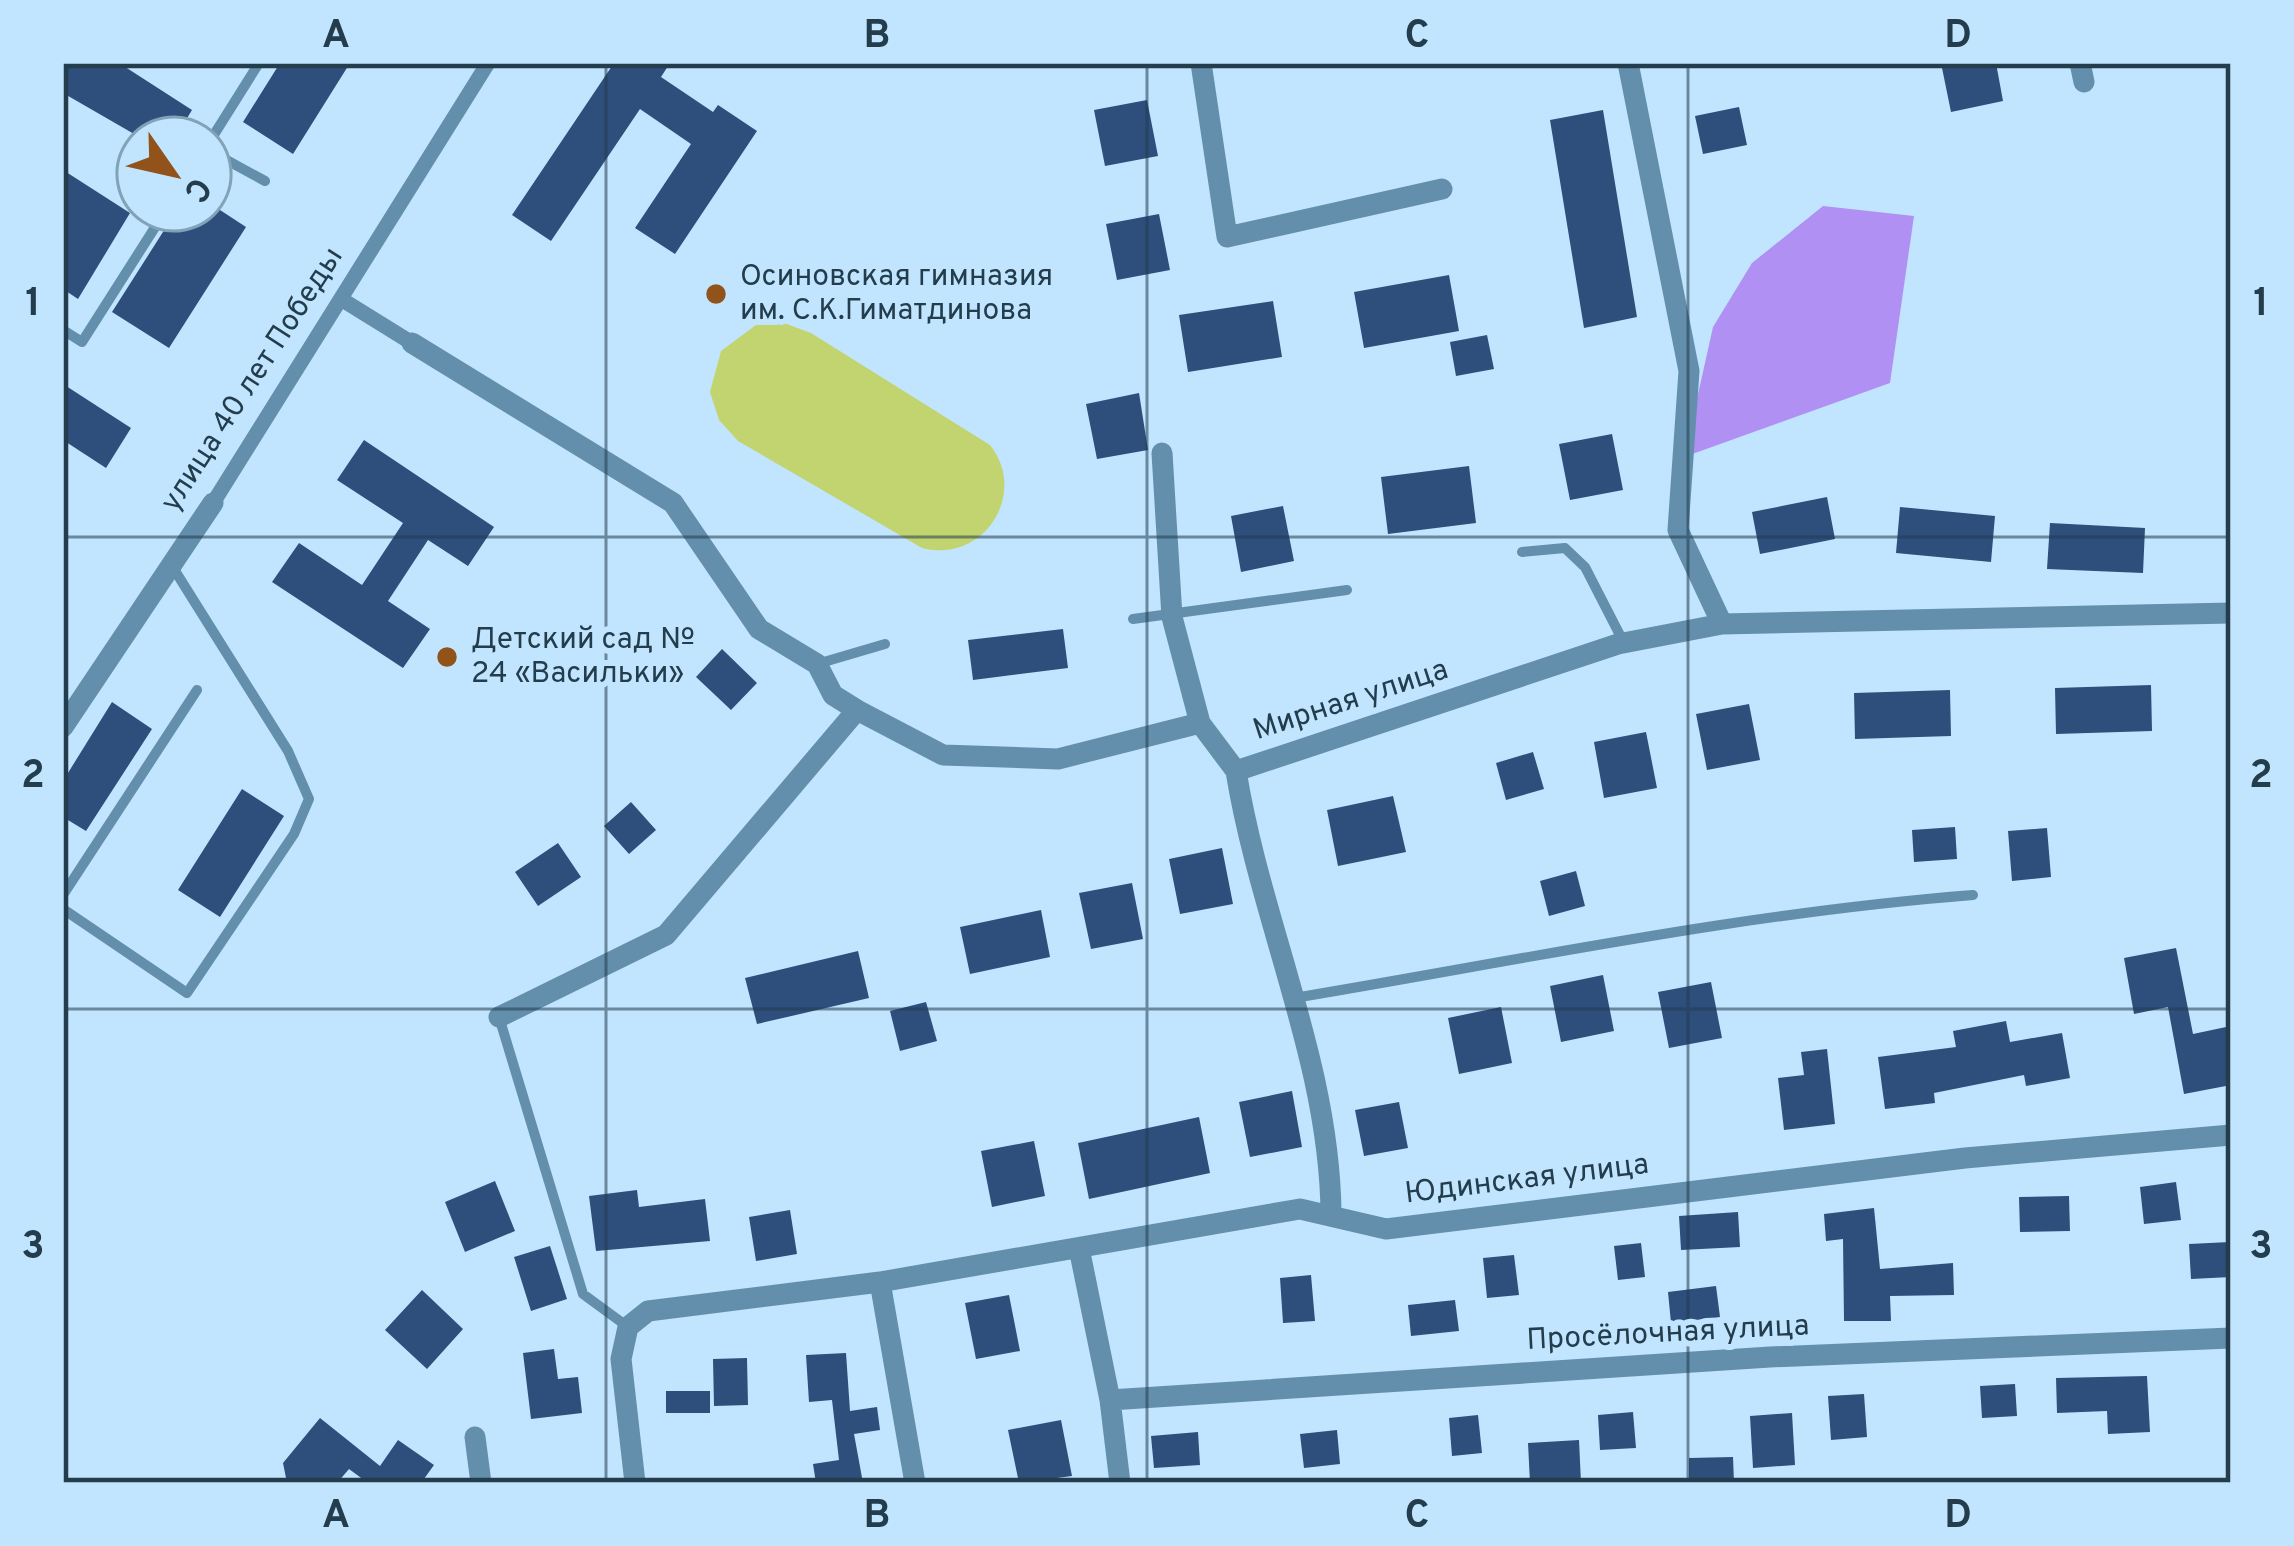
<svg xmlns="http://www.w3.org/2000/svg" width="2294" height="1546" font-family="Overpass,sans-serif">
	<rect width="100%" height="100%" fill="#c1e5fe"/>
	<!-- green -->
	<path fill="#c1d46f" d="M784,323L811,333L990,445C1029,494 983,564 922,548L738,441L719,420L710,392L721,351L756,325Z"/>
	<!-- water -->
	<path fill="#b190f4" d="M1823,206L1914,216L1890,383L1684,457L1713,327L1752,263Z"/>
	<!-- building -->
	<path fill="#2e4e7c" d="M63,63H119L192,110L175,138H141L63,93Z
		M280,63H350L293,154L243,122Z
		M614,63H670L661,77L713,112L718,105L757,131L675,254L635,228L691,144L640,109L551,241L512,215Z
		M1941,63H1996L2003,101L1951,112Z
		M1147,100L1158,156L1105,166L1094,110Z
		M1739,107L1747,145L1703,154L1695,116Z
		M1603,110L1637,317L1584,328L1550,120Z
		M63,170L130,213L78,299L63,289Z
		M177,210H220L246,227L169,348L112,312Z
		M1159,214L1170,270L1117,280L1106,224Z
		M1449,275L1459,331L1364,348L1354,292Z
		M1273,301L1282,357L1188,372L1179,315Z
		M1487,335L1494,369L1456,376L1450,342Z
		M63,384L131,428L106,468L63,440Z
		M1139,393L1148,450L1097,459L1086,404Z
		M1612,434L1623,490L1570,500L1559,444Z
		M364,440L494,527L468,566L428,540L388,601L430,629L403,668L272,582L299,543L362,585L403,523L337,480Z
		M1469,466L1476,523L1388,534L1381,477Z
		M1827,497L1835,539L1760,554L1752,512Z
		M1283,506L1294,561L1241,572L1231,516Z
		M1900,507L1995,516L1991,562L1896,553Z
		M2050,523L2145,528L2143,573L2047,569Z
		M1063,629L1068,668L973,680L968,640Z
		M722,649L757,683L731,710L696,677Z
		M2151,685L2152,731L2056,734L2055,688Z
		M1950,690L1951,736L1855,739L1854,693Z
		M112,702L152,729L86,831L63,817V781Z
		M1749,704L1760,760L1707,770L1696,714Z
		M1646,732L1657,788L1604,798L1594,742Z
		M1533,752L1544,789L1506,800L1496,763Z
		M242,789L284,816L220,917L178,890Z
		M1393,796L1406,852L1338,866L1327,810Z
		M631,802L656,830L629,854L604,826Z
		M1955,827L1957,859L1914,862L1912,830Z
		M2047,828L2051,877L2012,881L2008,831Z
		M558,843L581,877L538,906L515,872Z
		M1222,848L1233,904L1180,914L1169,859Z
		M1576,871L1585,906L1549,916L1540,881Z
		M1132,883L1143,939L1091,949L1079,893Z
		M1041,910L1050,957L970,974L960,927Z
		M2176,948L2193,1034L2226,1027L2231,1085L2184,1094L2168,1007L2134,1014L2124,958Z
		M858,951L869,998L757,1024L745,978Z
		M1603,975L1614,1031L1561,1042L1550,986Z
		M1711,982L1722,1038L1669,1048L1658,992Z
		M926,1002L937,1041L900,1051L890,1011Z
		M1501,1007L1512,1063L1459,1074L1448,1018Z
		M2006,1021L2010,1042L2062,1033L2070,1078L2026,1086L2024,1075L1934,1093L1935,1103L1885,1109L1878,1057L1956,1047L1953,1031Z
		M1827,1049L1835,1124L1784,1130L1778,1078L1804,1075L1801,1052Z
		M1292,1091L1302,1147L1250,1157L1239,1102Z
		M1399,1102L1408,1148L1364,1156L1355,1110Z
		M1199,1117L1210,1173L1089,1199L1078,1143Z
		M1034,1141L1045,1196L992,1207L981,1151Z
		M495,1181L515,1231L465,1252L445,1202Z
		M2176,1182L2181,1220L2144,1224L2140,1187Z
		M637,1190L639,1207L705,1199L710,1241L596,1251L589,1196Z
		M2069,1196L2070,1231L2020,1232L2019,1197Z
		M1874,1208L1880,1269L1953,1263L1954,1295L1890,1296L1891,1321H1844L1843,1239L1826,1241L1824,1214Z
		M790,1210L797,1254L756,1261L749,1217Z
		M1738,1212L1740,1247L1681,1250L1679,1216Z
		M2230,1242L2231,1277L2191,1279L2189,1244Z
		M1641,1243L1645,1277L1618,1280L1614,1246Z
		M550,1246L567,1299L531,1311L514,1257Z
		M1514,1255L1519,1295L1487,1298L1483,1258Z
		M1311,1275L1315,1321L1283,1323L1280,1278Z
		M1716,1286L1720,1317L1671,1323L1668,1292Z
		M422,1290L463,1329L427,1369L385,1330Z
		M1009,1295L1020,1351L976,1359L965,1303Z
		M1455,1300L1459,1331L1411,1336L1408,1305Z
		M554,1349L558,1379L578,1377L582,1413L531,1419L523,1353Z
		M846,1353L850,1411L877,1407L880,1430L854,1434L863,1483H816L813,1464L839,1460L832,1400L809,1402L806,1355Z
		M747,1358L748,1405L714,1406L713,1359Z
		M2147,1376L2150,1432L2108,1434L2107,1411L2057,1413L2056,1378Z
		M2015,1384L2017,1416L1982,1418L1980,1386Z
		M666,1391H710V1413H666Z
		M1864,1394L1867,1437L1831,1440L1828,1396Z
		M1633,1412L1636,1448L1600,1450L1598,1415Z
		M1792,1413L1795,1465L1753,1468L1750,1416Z
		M1478,1415L1482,1453L1452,1456L1449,1418Z
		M320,1418L380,1466L398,1440L434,1465L421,1483H368L349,1469L337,1483H287L283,1463Z
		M1061,1420L1072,1476L1019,1483L1008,1430Z
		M1337,1430L1340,1464L1304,1468L1300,1434Z
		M1198,1432L1200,1465L1154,1468L1151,1436Z
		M1579,1440L1581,1483H1530L1528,1443Z
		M1733,1457L1734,1483H1689V1458Z"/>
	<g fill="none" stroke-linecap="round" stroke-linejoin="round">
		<!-- service -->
		<path stroke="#638fac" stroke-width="10" d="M210,141L259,63
			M210,151L265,181
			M63,330L82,342L166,210
			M1522,552L1565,548L1585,567L1624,643
			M1133,619L1347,590
			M817,664L885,644
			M63,895L197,690
			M63,909L187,993L294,834L309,799L288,751L172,566
			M1294,998C1521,960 1743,913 1973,895
			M499,1017L583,1294L628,1327"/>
		<!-- pedestrian -->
		<path stroke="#638fac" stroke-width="15" d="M341,299L412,343
			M213,503L488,63"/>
		<!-- minor -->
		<path stroke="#638fac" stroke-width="21" d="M1201,63L1227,237L1442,189
			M1628,63L1689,371L1678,530L1722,624
			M2080,63L2084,82
			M412,343L673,503L759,629L817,664L833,695L857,710
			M1162,453L1172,617L1200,723
			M63,727L213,503
			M1236,771C1260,920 1330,1063 1331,1214
			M499,1017L666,935L857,710L943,755L1058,759L1200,723L1236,771L1618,644L1722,624L2231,613
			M1079,1248L1110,1400L1120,1483
			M880,1282L915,1483
			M1110,1400L1770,1357L2231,1338
			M475,1437L481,1483
			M635,1483L621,1359L628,1327L648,1311L880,1282L1300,1209L1386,1229L1965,1158L2231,1135"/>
	</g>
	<!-- grid -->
	<path fill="none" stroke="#233d4d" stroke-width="3" stroke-opacity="0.55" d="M606,63V1483M1147,63V1483M1688,63V1483M63,537H2231M63,1009H2231"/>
	<!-- markers -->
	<g fill="#92531a" stroke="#c1e5fe" stroke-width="4.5">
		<circle cx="716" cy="294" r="12"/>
		<circle cx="447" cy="657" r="12"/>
	</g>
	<g text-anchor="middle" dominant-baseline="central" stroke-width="12" stroke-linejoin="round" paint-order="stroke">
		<!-- poi labels -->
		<g font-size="30" fill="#233d4d" stroke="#c1e5fe" text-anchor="start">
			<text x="740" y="277">Осиновская гимназия<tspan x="740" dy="34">им. С.К.Гиматдинова</tspan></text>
			<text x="471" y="640">Детский сад №<tspan x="471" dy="34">24 «Васильки»</tspan></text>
		</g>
		<!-- street labels -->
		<g font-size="30" fill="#233d4d" stroke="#c1e5fe">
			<text transform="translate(253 380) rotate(-57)">улица 40 лет Победы</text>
			<text transform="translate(1351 701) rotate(-18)">Мирная улица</text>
			<text transform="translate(1527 1180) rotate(-7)">Юдинская улица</text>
			<text transform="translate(1668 1334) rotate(-3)">Просёлочная улица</text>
		</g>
	</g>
	<!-- border -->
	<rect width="2294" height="1546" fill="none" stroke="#c1e5fe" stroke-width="132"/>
	<!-- north arrow -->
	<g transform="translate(174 174) rotate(124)"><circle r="57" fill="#c1e5fe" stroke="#82a2b7" stroke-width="3"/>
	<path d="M0-9L21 45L0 30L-21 45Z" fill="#92531a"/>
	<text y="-18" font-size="33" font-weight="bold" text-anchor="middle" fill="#233d4d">С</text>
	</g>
	<rect x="66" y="66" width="2162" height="1414" fill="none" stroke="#233d4d" stroke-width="4.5"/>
	<g font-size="39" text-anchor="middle" font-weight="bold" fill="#233d4d">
		<text x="336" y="47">A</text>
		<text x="877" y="47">B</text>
		<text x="1417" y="47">C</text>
		<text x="1958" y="47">D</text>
		<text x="33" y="315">1</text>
		<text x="2261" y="315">1</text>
		<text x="33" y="787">2</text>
		<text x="2261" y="787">2</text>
		<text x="33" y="1258">3</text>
		<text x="2261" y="1258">3</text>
		<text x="336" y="1527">A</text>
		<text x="877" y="1527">B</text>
		<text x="1417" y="1527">C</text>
		<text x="1958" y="1527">D</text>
	</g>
</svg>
